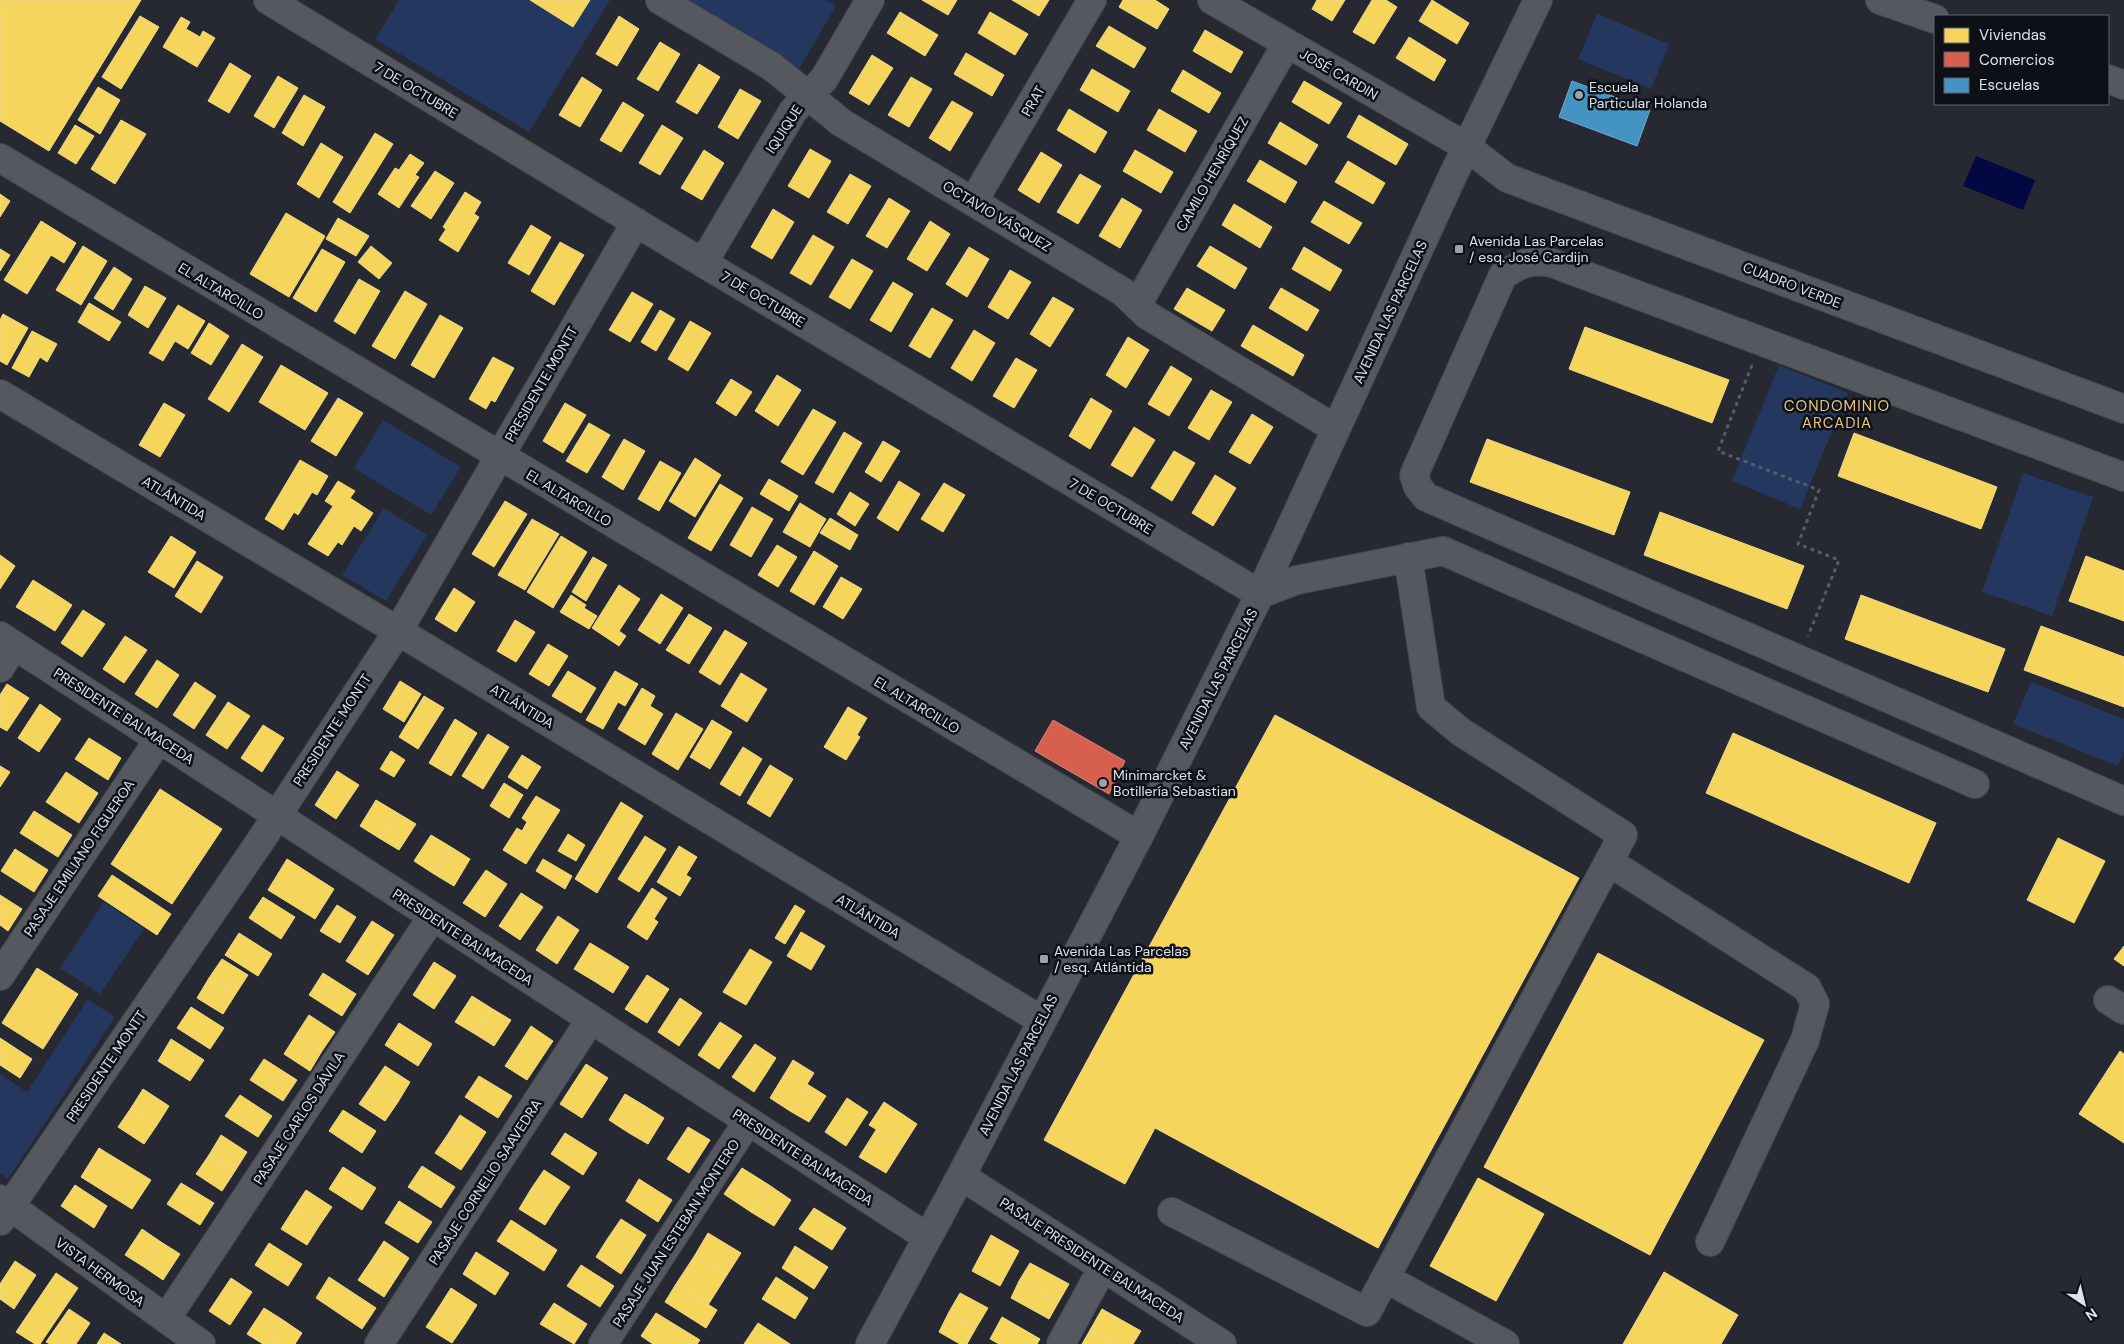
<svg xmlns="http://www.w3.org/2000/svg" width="2124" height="1344" font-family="'DM Sans',sans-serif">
	<rect width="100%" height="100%" fill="#262931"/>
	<!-- green -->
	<path fill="#23375f" d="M399,0H610L529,132L375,39Z
		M680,0H826L836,6L799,69Z
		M1597,14L1669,44L1651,89L1578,59Z
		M1779,365L1848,393L1800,509L1732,481Z
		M383,420L461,467L431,515L354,468Z
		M2023,473L2093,497L2052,616L1982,592Z
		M384,508L427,535L386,601L342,575Z
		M2031,682L2124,719V752L2118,766L2013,724Z
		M104,902L144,929L100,994L60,968Z
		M88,999L115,1017L8,1179L0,1173V1074L27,1092Z"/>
	<!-- water -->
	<path fill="#030843" d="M1976,156L2035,180L2023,210L1963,186Z"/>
	<!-- homes -->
	<path fill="#f6d55c" stroke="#eed987" d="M0,0H141L49,151L0,121Z
		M530,0H590L573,27Z
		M922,0H957L948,15Z
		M1012,0H1049L1039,16Z
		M1123,0H1155L1169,9L1157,29L1119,7Z
		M1317,0H1345L1332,21L1312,9Z
		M1372,0H1386L1397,7L1374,44L1353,32Z
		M1432,0L1469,23L1457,44L1419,21Z
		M900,12L938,35L925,56L887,33Z
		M990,12L1028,34L1015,55L978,33Z
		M140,16L159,27L121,89L102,77Z
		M619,16L639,29L617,66L596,54Z
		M181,17L190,22L186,29L200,37L203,31L215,38L197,67L163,47Z
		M1109,26L1146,48L1134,68L1096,46Z
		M1205,30L1243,52L1231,73L1193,51Z
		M1409,37L1446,60L1434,81L1396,58Z
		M660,42L680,54L658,91L637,79Z
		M966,53L1004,75L992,96L954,74Z
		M872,55L893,68L869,105L849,93Z
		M230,63L251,76L229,113L208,101Z
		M699,64L720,77L697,114L676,102Z
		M1092,69L1130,91L1118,112L1080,90Z
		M1183,70L1221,93L1209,113L1171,91Z
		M278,76L298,88L274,128L254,116Z
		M582,77L602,90L580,127L559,115Z
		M911,77L932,89L909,127L888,115Z
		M1304,81L1342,103L1329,124L1292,102Z
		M98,87L120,100L100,134L78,120Z
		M740,89L761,101L738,139L718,127Z
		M304,95L325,107L303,146L282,133Z
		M952,101L973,113L950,151L929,138Z
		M623,102L644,115L621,152L600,140Z
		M1069,109L1107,132L1095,153L1057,130Z
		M1159,109L1197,131L1185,152L1147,130Z
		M1359,115L1408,144L1396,165L1347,137Z
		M121,120L146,134L115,184L91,169Z
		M1280,122L1318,145L1306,165L1268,143Z
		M75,125L94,136L76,164L58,153Z
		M662,125L683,138L660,175L639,163Z
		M375,133L393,144L350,213L333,202Z
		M321,143L343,157L319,198L297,184Z
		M810,149L831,161L809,198L788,186Z
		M704,150L724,163L702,200L681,188Z
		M1135,150L1173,172L1161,193L1123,171Z
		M1041,152L1062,165L1039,203L1018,190Z
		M410,154L424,163L415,175L419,177L399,208L378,194L395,168L399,170Z
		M1260,160L1297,182L1285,203L1247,181Z
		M1348,161L1385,183L1373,204L1335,182Z
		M435,171L454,183L431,219L411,206Z
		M850,174L871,186L848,224L827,212Z
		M1080,174L1101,186L1078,224L1057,212Z
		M465,192L481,202L474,214L479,217L458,252L439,240L446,229L443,227Z
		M0,194L10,201L0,217Z
		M889,198L910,211L887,248L866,236Z
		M1122,198L1142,210L1120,248L1099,236Z
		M1324,201L1362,223L1349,244L1311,222Z
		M1234,204L1272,227L1260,248L1222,225Z
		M773,209L794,222L772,259L751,247Z
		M286,213L325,236L289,297L250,274Z
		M338,218L369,236L356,256L326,239Z
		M41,221L76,243L64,263L51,255L27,294L4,280Z
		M930,221L950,234L927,271L907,259Z
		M531,225L551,237L529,275L508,263Z
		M813,235L834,247L811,285L790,273Z
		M560,242L584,255L554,305L531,291Z
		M83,246L107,261L81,305L56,290Z
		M371,246L392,263L379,279L358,262Z
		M1210,246L1247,268L1235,289L1197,266Z
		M969,247L989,259L967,297L946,284Z
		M1304,247L1342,270L1330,291L1292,269Z
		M0,249L10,255L0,271Z
		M322,249L345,262L316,312L293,298Z
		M852,259L873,271L850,309L829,297Z
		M114,267L132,279L113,310L94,298Z
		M1010,270L1031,282L1008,319L988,307Z
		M359,279L380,291L355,334L334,321Z
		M893,282L913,294L891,332L870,320Z
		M145,286L166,298L148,328L128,315Z
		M1187,288L1225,310L1212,331L1174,309Z
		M1281,288L1319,310L1307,331L1269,308Z
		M405,291L427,304L395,359L372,346Z
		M632,292L653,304L630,342L609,330Z
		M1053,297L1074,309L1050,347L1030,334Z
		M89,303L121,322L109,341L78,322Z
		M178,305L205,321L188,349L175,341L163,361L149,353Z
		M932,308L953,320L930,358L909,346Z
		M660,310L675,319L656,351L641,342Z
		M3,314L28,328L7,365L0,361V320Z
		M440,315L463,328L434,378L411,365Z
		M690,321L711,333L688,371L668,359Z
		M209,323L229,336L211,365L191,353Z
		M1253,325L1304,355L1293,376L1241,346Z
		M1585,327L1729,380L1712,423L1569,369Z
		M974,330L995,343L972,381L951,368Z
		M32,331L57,344L47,362L40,357L29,377L12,368Z
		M1128,337L1149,350L1126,388L1106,375Z
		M242,344L263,357L229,412L208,399Z
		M493,357L514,368L495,402L491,400L486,409L469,399Z
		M1016,358L1037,370L1014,408L993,396Z
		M281,365L328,393L305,430L259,402Z
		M1171,366L1192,379L1169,416L1148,404Z
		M777,375L801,390L778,426L755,411Z
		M731,379L752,392L736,416L716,403Z
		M1211,390L1232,402L1209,440L1188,428Z
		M338,398L363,413L336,456L311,441Z
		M1091,398L1112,411L1090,449L1069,436Z
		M164,403L185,415L160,457L139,445Z
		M565,403L586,415L563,453L543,441Z
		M813,409L836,422L803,475L781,462Z
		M1252,414L1273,427L1250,464L1229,452Z
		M589,423L610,435L587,473L566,461Z
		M1134,427L1155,440L1132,477L1111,465Z
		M844,432L862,443L833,493L815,483Z
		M1854,433L1997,487L1981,529L1838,476Z
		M624,439L645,451L623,490L602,477Z
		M1487,439L1630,492L1614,535L1470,482Z
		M883,441L900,451L881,482L865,472Z
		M1174,451L1195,463L1172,501L1151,488Z
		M695,458L721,475L695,517L669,501Z
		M300,460L328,476L317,495L312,492L298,515L294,512L283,530L265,519Z
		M660,461L681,473L659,511L638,499Z
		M1215,475L1236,488L1213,526L1192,513Z
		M769,479L798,496L789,511L760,494Z
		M338,481L355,491L350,498L373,513L361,531L354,526L342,545L338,542L328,556L308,544L333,506L325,501Z
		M899,481L920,494L898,531L877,518Z
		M944,483L965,495L943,532L921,519Z
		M720,484L743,498L711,551L688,538Z
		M850,492L869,504L855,526L837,514Z
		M505,501L527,514L494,567L472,554Z
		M800,503L826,519L810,547L783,532Z
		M752,507L773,519L751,557L730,545Z
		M1660,512L1804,566L1787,609L1644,555Z
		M830,518L858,535L850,550L820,533Z
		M532,519L559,534L525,590L498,575Z
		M171,536L196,552L174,588L148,572Z
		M561,536L587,552L553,608L527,592Z
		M777,545L797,557L778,587L758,575Z
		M814,551L838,566L814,605L790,591Z
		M0,555L15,566L0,589Z
		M2086,556L2124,571V621L2069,601Z
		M593,557L607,565L586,601L572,592Z
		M197,561L223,577L201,613L175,596Z
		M841,577L862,589L843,619L823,607Z
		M33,580L52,592L36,619L16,607Z
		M619,585L640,599L619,631L626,636L619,646L592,628Z
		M454,588L475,602L456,632L435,619Z
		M52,592L72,605L55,631L36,619Z
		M661,594L683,608L660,644L638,630Z
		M571,595L586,605L584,608L597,616L589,629L560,612Z
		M1861,595L2005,649L1988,692L1845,639Z
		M83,610L105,624L82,657L61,643Z
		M689,614L712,628L689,664L666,650Z
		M515,620L535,632L516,662L497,651Z
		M2041,626L2124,657V707L2024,670Z
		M725,630L747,643L720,685L699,672Z
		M125,636L147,650L124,683L103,669Z
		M548,644L568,656L549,686L529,674Z
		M157,660L179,675L157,708L135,694Z
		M568,671L596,688L581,713L552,696Z
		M615,671L638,684L625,706L618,702L603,729L586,720Z
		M741,673L767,689L747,722L721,706Z
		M400,681L421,694L404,722L383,709Z
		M195,682L216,696L194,729L173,715Z
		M7,684L29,698L7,731L0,727V695Z
		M642,688L655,696L650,706L663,714L645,745L618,729Z
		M424,696L444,708L418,749L399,737Z
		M228,702L250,716L227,749L206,735Z
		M40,704L61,719L39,752L18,738Z
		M848,707L867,718L857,735L860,737L846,760L824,747Z
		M676,713L703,729L678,770L652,754Z
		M1275,715L1579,878L1378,1248L1155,1128L1125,1184L1044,1140Z
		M455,719L477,733L451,776L429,763Z
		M712,720L732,732L710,769L690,757Z
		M263,725L284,738L262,772L241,758Z
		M1733,733L1936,823L1909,883L1706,793Z
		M488,734L509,747L483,789L462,776Z
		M89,738L121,758L108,780L75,759Z
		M743,747L762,759L740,796L720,784Z
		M391,751L405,760L394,777L380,769Z
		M522,755L541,767L527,789L508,777Z
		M770,765L793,779L770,817L747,803Z
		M0,766L10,772L0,787Z
		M337,771L359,785L336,819L315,805Z
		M66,772L98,793L79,823L46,802Z
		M504,783L523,795L509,818L490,806Z
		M160,789L222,829L172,904L111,864Z
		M536,796L560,810L526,864L503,850L517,828L522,831L527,822L522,818Z
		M376,800L396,812L379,838L360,826Z
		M621,802L643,816L597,893L575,879Z
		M34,811L72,835L58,857L20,833Z
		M396,812L416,824L399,850L379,838Z
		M568,834L585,845L576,861L558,851Z
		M431,835L451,847L434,874L414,861Z
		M645,836L666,849L639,892L618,879Z
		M2058,838L2105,861L2074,923L2027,900Z
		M679,846L697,857L686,875L691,878L680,896L657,882Z
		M451,847L470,859L454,886L434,874Z
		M15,849L48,870L34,892L1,871Z
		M287,859L334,889L315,919L268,890Z
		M543,859L572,876L565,889L536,871Z
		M486,870L507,884L485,917L463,903Z
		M112,875L171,914L157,935L98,896Z
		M652,888L667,898L654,919L658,922L647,940L627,927Z
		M521,893L543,907L520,940L499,926Z
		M0,895L22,909L8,931L0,925Z
		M263,897L295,917L281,939L249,918Z
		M337,905L356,917L340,943L320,931Z
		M795,905L805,911L785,944L775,938Z
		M558,916L579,930L557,964L536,950Z
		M372,921L394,935L368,975L346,961Z
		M801,932L825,946L811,970L787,956Z
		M239,933L272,954L258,976L225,955Z
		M590,943L610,955L594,981L574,969Z
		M2124,946V966L2114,959Z
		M750,949L772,962L746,1005L723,992Z
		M1598,953L1764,1040L1650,1255L1484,1167Z
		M610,955L629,967L613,993L594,981Z
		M222,959L248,975L235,995L209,978Z
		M434,962L456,976L434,1009L413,995Z
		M37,968L78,994L43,1049L2,1023Z
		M323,973L356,994L342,1016L309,995Z
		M647,975L669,989L647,1023L625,1009Z
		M209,978L235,995L223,1014L197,998Z
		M472,996L491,1008L475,1034L455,1022Z
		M680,998L702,1013L679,1046L658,1032Z
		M191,1007L224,1028L210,1049L177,1028Z
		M491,1008L511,1020L494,1046L475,1034Z
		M309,1015L335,1032L322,1051L296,1035Z
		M720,1022L742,1036L719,1069L698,1055Z
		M399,1023L432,1044L418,1066L385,1045Z
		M531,1026L553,1041L527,1080L505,1066Z
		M296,1035L322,1051L310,1071L284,1054Z
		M0,1038L32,1059L20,1078L0,1065Z
		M171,1039L204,1060L190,1081L158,1061Z
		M755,1044L776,1058L754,1092L732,1077Z
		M2120,1051L2124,1054V1143L2079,1114Z
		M264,1059L297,1080L283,1101L250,1080Z
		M793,1060L814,1073L790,1111L770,1098Z
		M586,1064L608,1078L582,1118L560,1104Z
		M385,1066L410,1082L398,1102L372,1085Z
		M479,1076L512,1096L498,1118L465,1097Z
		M807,1084L826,1096L809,1122L790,1111Z
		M372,1085L398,1102L385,1121L359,1104Z
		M143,1089L169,1106L157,1125L131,1108Z
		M625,1094L645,1106L629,1133L609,1120Z
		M240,1095L272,1116L258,1137L225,1116Z
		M847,1098L868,1112L846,1146L825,1132Z
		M884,1102L917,1124L903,1146L869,1125Z
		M645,1106L664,1118L648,1144L629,1133Z
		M131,1108L157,1125L144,1144L118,1127Z
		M343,1110L376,1131L362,1153L329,1131Z
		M460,1115L486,1132L474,1151L448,1134Z
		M688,1127L710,1140L689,1173L667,1159Z
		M876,1130L903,1146L886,1173L859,1157Z
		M565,1133L597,1153L583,1175L551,1154Z
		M448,1134L474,1151L461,1170L435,1153Z
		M221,1135L247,1152L235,1171L209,1155Z
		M99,1148L151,1180L132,1209L81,1177Z
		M209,1155L235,1171L222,1191L196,1174Z
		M422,1166L455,1187L441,1208L408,1187Z
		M343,1167L376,1188L362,1210L329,1189Z
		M742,1168L769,1185L751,1212L724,1194Z
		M544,1170L570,1187L557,1206L531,1189Z
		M1478,1178L1544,1214L1496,1301L1430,1266Z
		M639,1179L672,1200L658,1222L626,1201Z
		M181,1183L214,1203L200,1225L167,1204Z
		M75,1185L107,1206L94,1228L61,1206Z
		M769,1185L791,1200L774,1226L751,1212Z
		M531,1189L557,1206L545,1225L519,1209Z
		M306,1190L332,1207L319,1226L293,1210Z
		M399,1201L432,1222L418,1243L385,1223Z
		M814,1208L846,1228L832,1250L799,1229Z
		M293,1210L319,1226L307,1245L281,1229Z
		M621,1219L646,1235L634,1254L608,1238Z
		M511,1220L557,1250L544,1271L497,1241Z
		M142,1229L161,1242L144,1267L125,1255Z
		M708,1233L741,1253L727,1275L695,1255Z
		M991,1235L1019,1251L1000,1286L972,1271Z
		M608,1238L634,1254L621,1274L596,1257Z
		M384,1241L409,1258L397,1277L371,1261Z
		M161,1242L180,1254L163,1280L144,1267Z
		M269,1243L302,1264L288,1286L255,1265Z
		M795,1246L828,1267L814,1289L782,1268Z
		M476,1252L509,1273L495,1295L463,1274Z
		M695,1255L727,1275L708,1305L676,1284Z
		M15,1261L36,1275L14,1309L0,1299V1284Z
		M371,1261L397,1277L384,1297L358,1280Z
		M1030,1263L1069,1284L1058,1303L1019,1281Z
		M581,1265L614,1286L600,1307L567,1286Z
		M1664,1272L1738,1315L1721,1344H1623Z
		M56,1273L78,1288L40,1344H35L16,1332Z
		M329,1277L376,1308L362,1329L316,1298Z
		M776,1277L808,1298L795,1319L762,1299Z
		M231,1278L252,1292L230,1325L209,1311Z
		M1019,1281L1058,1303L1049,1319L1011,1298Z
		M676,1284L717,1310L706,1328L665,1302Z
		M451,1288L477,1305L465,1324L439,1307Z
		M960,1293L988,1308L976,1328L949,1312Z
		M554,1303L587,1324L574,1344L540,1324Z
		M439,1307L465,1324L452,1343L426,1327Z
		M264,1308L283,1320L268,1344H263L247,1334Z
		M69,1309L90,1323L76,1344H50L46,1342Z
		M1102,1309L1141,1331L1133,1344H1115L1090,1330Z
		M949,1312L976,1328L967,1344H960L939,1332Z
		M656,1313L700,1340L697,1344H653L641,1336Z
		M1002,1317L1040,1339L1037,1344H999L990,1339Z
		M283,1320L302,1333L295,1344H268Z
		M758,1323L790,1344H744Z
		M1090,1330L1115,1344H1082Z
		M104,1333L121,1344H97Z"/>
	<!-- shops -->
	<path fill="#d6604d" stroke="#d8877c" d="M1053,720L1125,761L1109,794L1035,751Z"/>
	<!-- schools -->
	<path fill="#4393c3" stroke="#71aacf" d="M1572,81L1650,110L1637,146L1559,117Z"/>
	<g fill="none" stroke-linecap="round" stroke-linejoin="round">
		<defs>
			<path id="minor" d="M268,0L703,263L1260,594
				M660,0L771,66L842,123L1123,292L1147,315L1336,429
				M1212,0L1467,147L1507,178L2124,409
				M1880,0L1935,19
				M2108,79L2124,85
				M0,158L1139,836
				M973,202L1092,0
				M703,263L793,111L824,79L870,0
				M1137,305L1287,43
				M0,394L398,631L1041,1020
				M2124,477L1552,263C1530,259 1522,263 1503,275L1414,475L1418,487L1426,497L2124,801
				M1260,594L1297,580L1443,551L1975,784
				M0,636L927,1237
				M0,668L14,645
				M1609,862L1807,988L1815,1004L1805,1040L1710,1242
				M0,976L159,739
				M2108,1000L2124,1010
				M961,1176L1222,1344
				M0,1199L201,1344
				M1172,1212L1367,1312L1623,835L1461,732L1431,707L1408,557
				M0,1221L259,843L398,631L636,222
				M1385,1278L1505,1344
				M166,1319L432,917
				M379,1344L591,1019
				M603,1344L748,1121
				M870,1344L961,1176L1139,836L1260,594L1454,173L1538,0
				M1061,1344L1103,1267"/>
		</defs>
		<!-- minor casing -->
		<use href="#minor" stroke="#45474f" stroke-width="30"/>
		<!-- path -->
		<path stroke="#595c63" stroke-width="3" stroke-dasharray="4 4" stroke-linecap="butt" d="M1752,365L1718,451L1819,490L1798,544L1839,560L1808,636"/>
		<!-- minor -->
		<use href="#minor" stroke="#55585e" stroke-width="28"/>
	</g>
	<!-- markers -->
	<g fill="#9ca1aa" stroke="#0d1117" stroke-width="2">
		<circle cx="1579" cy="95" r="5"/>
		<rect x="1454" y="244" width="10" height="10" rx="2.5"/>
		<circle cx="1103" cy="783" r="5"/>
		<rect x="1039" y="954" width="10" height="10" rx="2.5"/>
	</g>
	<g text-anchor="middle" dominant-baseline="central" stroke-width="5" stroke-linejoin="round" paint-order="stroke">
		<!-- street labels -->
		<g font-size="14" fill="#dce1eb" stroke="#0d1117">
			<text transform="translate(1339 74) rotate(30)">JOSÉ CARDIN</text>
			<text transform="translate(416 90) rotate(31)">7 DE OCTUBRE</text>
			<text transform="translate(1033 101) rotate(-60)">PRAT</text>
			<text transform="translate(784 129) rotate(-57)">IQUIQUE</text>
			<text transform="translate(1212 174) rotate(-60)">CAMILO HENRÍQUEZ</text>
			<text transform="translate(997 216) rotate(31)">OCTAVIO VÁSQUEZ</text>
			<text transform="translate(1792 285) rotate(21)">CUADRO VERDE</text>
			<text transform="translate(221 291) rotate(31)">EL ALTARCILLO</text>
			<text transform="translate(763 299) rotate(31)">7 DE OCTUBRE</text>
			<text transform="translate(1390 312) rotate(-65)">AVENIDA LAS PARCELAS</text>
			<text transform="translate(541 384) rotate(-60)">PRESIDENTE MONTT</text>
			<text transform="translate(174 498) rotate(31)">ATLÁNTIDA</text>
			<text transform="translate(569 498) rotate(31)">EL ALTARCILLO</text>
			<text transform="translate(1111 506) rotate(31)">7 DE OCTUBRE</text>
			<text transform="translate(1218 679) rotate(-63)">AVENIDA LAS PARCELAS</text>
			<text transform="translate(917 705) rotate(31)">EL ALTARCILLO</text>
			<text transform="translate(522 706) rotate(31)">ATLÁNTIDA</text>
			<text transform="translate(124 716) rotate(33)">PRESIDENTE BALMACEDA</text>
			<text transform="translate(332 730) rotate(-57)">PRESIDENTE MONTT</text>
			<text transform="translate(79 858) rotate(-56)">PASAJE EMILIANO FIGUEROA</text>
			<text transform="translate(868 916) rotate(31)">ATLÁNTIDA</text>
			<text transform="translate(463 937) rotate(33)">PRESIDENTE BALMACEDA</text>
			<text transform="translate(1018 1065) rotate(-63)">AVENIDA LAS PARCELAS</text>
			<text transform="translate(106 1066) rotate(-56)">PRESIDENTE MONTT</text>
			<text transform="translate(299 1118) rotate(-57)">PASAJE CARLOS DÁVILA</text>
			<text transform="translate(803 1157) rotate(33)">PRESIDENTE BALMACEDA</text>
			<text transform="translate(485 1182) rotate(-57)">PASAJE CORNELIO SAAVEDRA</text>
			<text transform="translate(676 1233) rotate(-57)">PASAJE JUAN ESTEBAN MONTERO</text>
			<text transform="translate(1092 1260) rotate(33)">PASAJE PRESIDENTE BALMACEDA</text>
			<text transform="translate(100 1272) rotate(36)">VISTA HERMOSA</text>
		</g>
		<!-- poi labels -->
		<g font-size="14" fill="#dce1eb" stroke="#0d1117" text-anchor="start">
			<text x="1589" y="87">Escuela<tspan x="1589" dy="16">Particular Holanda</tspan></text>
			<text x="1469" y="241">Avenida Las Parcelas<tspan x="1469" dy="16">/ esq. José Cardijn</tspan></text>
			<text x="1113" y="775">Minimarcket &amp;<tspan x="1113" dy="16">Botillería Sebastian</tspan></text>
			<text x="1054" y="951">Avenida Las Parcelas<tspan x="1054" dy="16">/ esq. Atlántida</tspan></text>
		</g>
		<!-- neighbourhood labels -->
		<g font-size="15" letter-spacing="1" fill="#e8c37b" stroke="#0d1117">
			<text x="1837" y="406">CONDOMINIO<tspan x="1837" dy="17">ARCADIA</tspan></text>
		</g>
	</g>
	<!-- legend -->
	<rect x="1934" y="15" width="175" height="90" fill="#0d1117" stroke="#60646c"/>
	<rect x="1944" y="28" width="25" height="15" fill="#f6d55c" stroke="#60646c"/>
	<text x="1979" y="40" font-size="15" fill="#dce1eb">Viviendas</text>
	<rect x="1944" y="52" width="25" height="15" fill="#d6604d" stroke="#60646c"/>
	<text x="1979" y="65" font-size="15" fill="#dce1eb">Comercios</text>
	<rect x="1944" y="78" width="25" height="15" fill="#4393c3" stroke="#60646c"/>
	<text x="1979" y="90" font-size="15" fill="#dce1eb">Escuelas</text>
	<!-- north arrow -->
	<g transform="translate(2084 1304) rotate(145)" stroke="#0d1117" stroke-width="4" paint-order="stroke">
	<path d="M0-4L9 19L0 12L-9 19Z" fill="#dce1eb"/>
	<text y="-8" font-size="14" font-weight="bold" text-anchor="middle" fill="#dce1eb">N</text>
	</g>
</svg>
